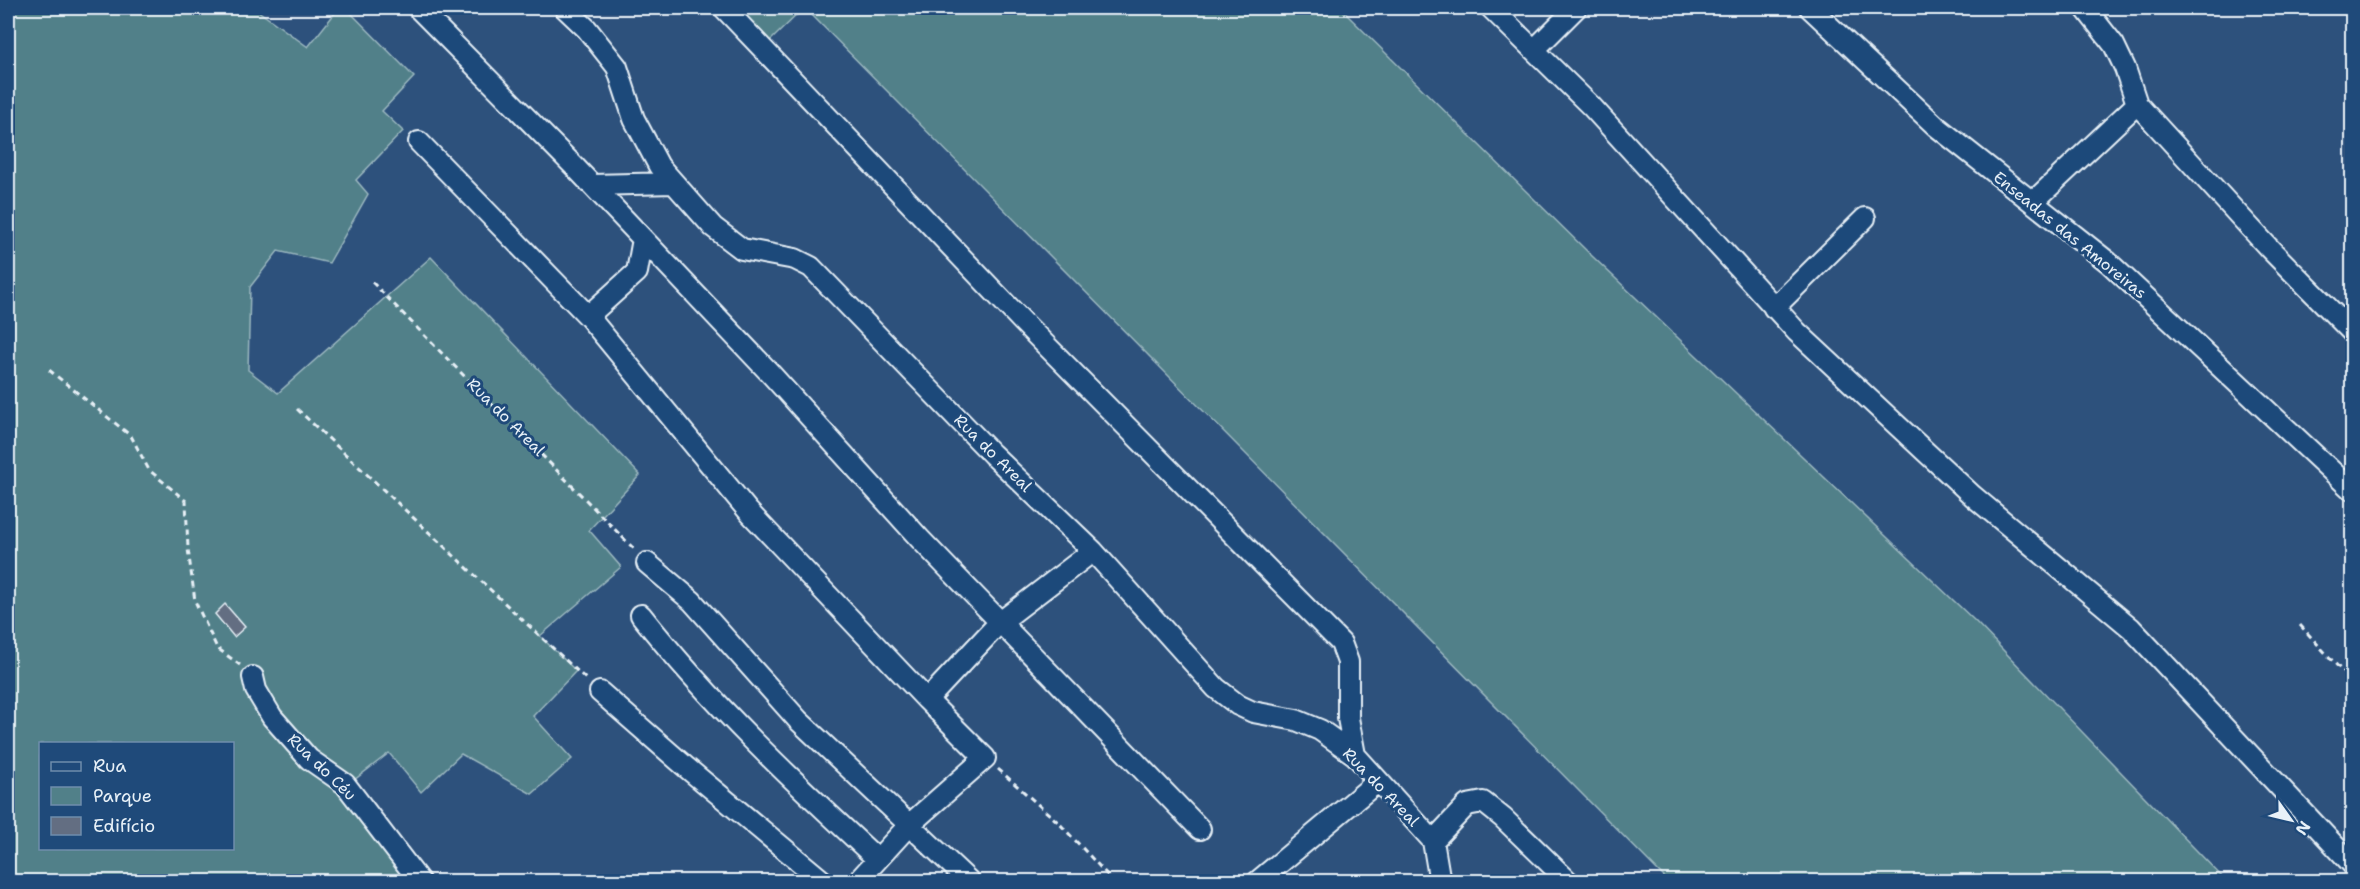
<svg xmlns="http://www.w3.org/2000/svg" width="2360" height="889" font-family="'Shantell Sans',sans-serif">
	<rect width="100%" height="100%" fill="#2d517c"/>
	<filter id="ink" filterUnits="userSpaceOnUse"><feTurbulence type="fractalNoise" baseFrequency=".0167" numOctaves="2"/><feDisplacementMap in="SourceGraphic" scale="12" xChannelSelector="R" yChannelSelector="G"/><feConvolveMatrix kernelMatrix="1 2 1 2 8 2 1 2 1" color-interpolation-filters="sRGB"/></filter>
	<g filter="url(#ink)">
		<!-- green -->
		<path fill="#518089" stroke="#9cb8c0" stroke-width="1.5" fill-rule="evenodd" d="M8,8H254L308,47L339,8H346L414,77L382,111L403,131L356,180L368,194L329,263L278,251L250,287L248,370L278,393L431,257L640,475L589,530L621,567L540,636L576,671L533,716L572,759L532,794L461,754L421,792L389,753L340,791L408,881H8ZM40,744H232V848H40Z
			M738,8H804L770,41Z
			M805,8H1340L1592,256L1975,621L2226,881H1668Z"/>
		<!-- building -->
		<path fill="#636e82" stroke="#e8f1f8" stroke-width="1.5" d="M225,604L245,627L234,637L215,614Z"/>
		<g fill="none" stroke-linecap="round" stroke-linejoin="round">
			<defs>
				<path id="minor" d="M418,8L574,166L770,373L920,539L1200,829
					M565,8L587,29L617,67L634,119L659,166L713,227L742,249L795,259L811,267L992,454L1093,551L1216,688L1238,705L1253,712L1296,720L1320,730L1355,755L1433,841L1440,882
					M724,8L1023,322L1341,643L1348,662V718L1355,755
					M1491,8L1592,107L1797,332L1973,496L2131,628L2352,864
					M1810,8L1936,126L2108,262L2352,490
					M2085,8L2114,45L2125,68L2137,104L2268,247L2352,332
					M1535,49L1576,8
					M419,142L588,316L749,512L927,700
					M592,185L674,183
					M2033,202L2137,104
					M1774,308L1865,218
					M588,316L637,272L643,239
					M647,563L692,601L798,720L970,882
					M641,615C712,705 794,782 877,859
					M253,677L256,690L272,717L309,759L345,784L420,882
					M600,692L687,768L824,882
					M1433,841L1467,805L1483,802L1503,818L1569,882
					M857,882L909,825L985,758L927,700L999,623L1093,551
					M1257,882L1377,782"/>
			</defs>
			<!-- minor casing -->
			<use href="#minor" stroke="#e8f1f8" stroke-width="24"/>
			<!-- path -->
			<path stroke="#e8f1f8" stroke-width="3" stroke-dasharray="6 4.5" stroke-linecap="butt" d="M372,282L636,551
				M49,370L131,436L149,470L186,501L188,549L195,601L217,648L240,665
				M297,409L587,680
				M2300,625L2352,682
				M998,769L1059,823L1114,882"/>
			<!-- minor -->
			<use href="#minor" stroke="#1f4a7a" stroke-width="20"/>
		</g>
	</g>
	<g text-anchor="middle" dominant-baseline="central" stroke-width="6" stroke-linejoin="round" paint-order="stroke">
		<!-- street labels -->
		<g font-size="16" fill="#e8f1f8" stroke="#1f4a7a">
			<text transform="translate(2070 235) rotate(39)">Enseadas das Amoreiras</text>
			<text transform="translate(506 417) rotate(45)">Rua do Areal</text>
			<text transform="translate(993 453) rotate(45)">Rua do Areal</text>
			<text transform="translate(322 767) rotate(44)">Rua do Céu</text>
			<text transform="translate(1381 787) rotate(46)">Rua do Areal</text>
		</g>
	</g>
	<!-- margin -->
	<rect width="2360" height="889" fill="none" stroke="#1f4a7a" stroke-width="30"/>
	<rect x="15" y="15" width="2330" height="859" fill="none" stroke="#e8f1f8" stroke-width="2" filter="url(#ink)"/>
	<!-- legend -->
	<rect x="39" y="742" width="195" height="108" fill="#1f4a7a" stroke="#6f8dac" stroke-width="1.5"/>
	<rect x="51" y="762" width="30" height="9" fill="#1f4a7a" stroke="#6f8dac" stroke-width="1.5"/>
	<text x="93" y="772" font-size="18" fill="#e8f1f8">Rua</text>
	<rect x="51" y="787" width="30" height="18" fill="#518089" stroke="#6f8dac" stroke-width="1.5"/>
	<text x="93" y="802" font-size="18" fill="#e8f1f8">Parque</text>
	<rect x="51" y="817" width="30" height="18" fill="#636e82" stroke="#6f8dac" stroke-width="1.5"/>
	<text x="93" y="832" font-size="18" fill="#e8f1f8">Edifício</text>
	<!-- north arrow -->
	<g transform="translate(2291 820) rotate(124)" stroke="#1f4a7a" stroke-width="4.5" paint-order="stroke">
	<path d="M0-4.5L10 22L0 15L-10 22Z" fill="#e8f1f8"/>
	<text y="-9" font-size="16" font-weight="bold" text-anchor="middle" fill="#e8f1f8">N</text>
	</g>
</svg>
